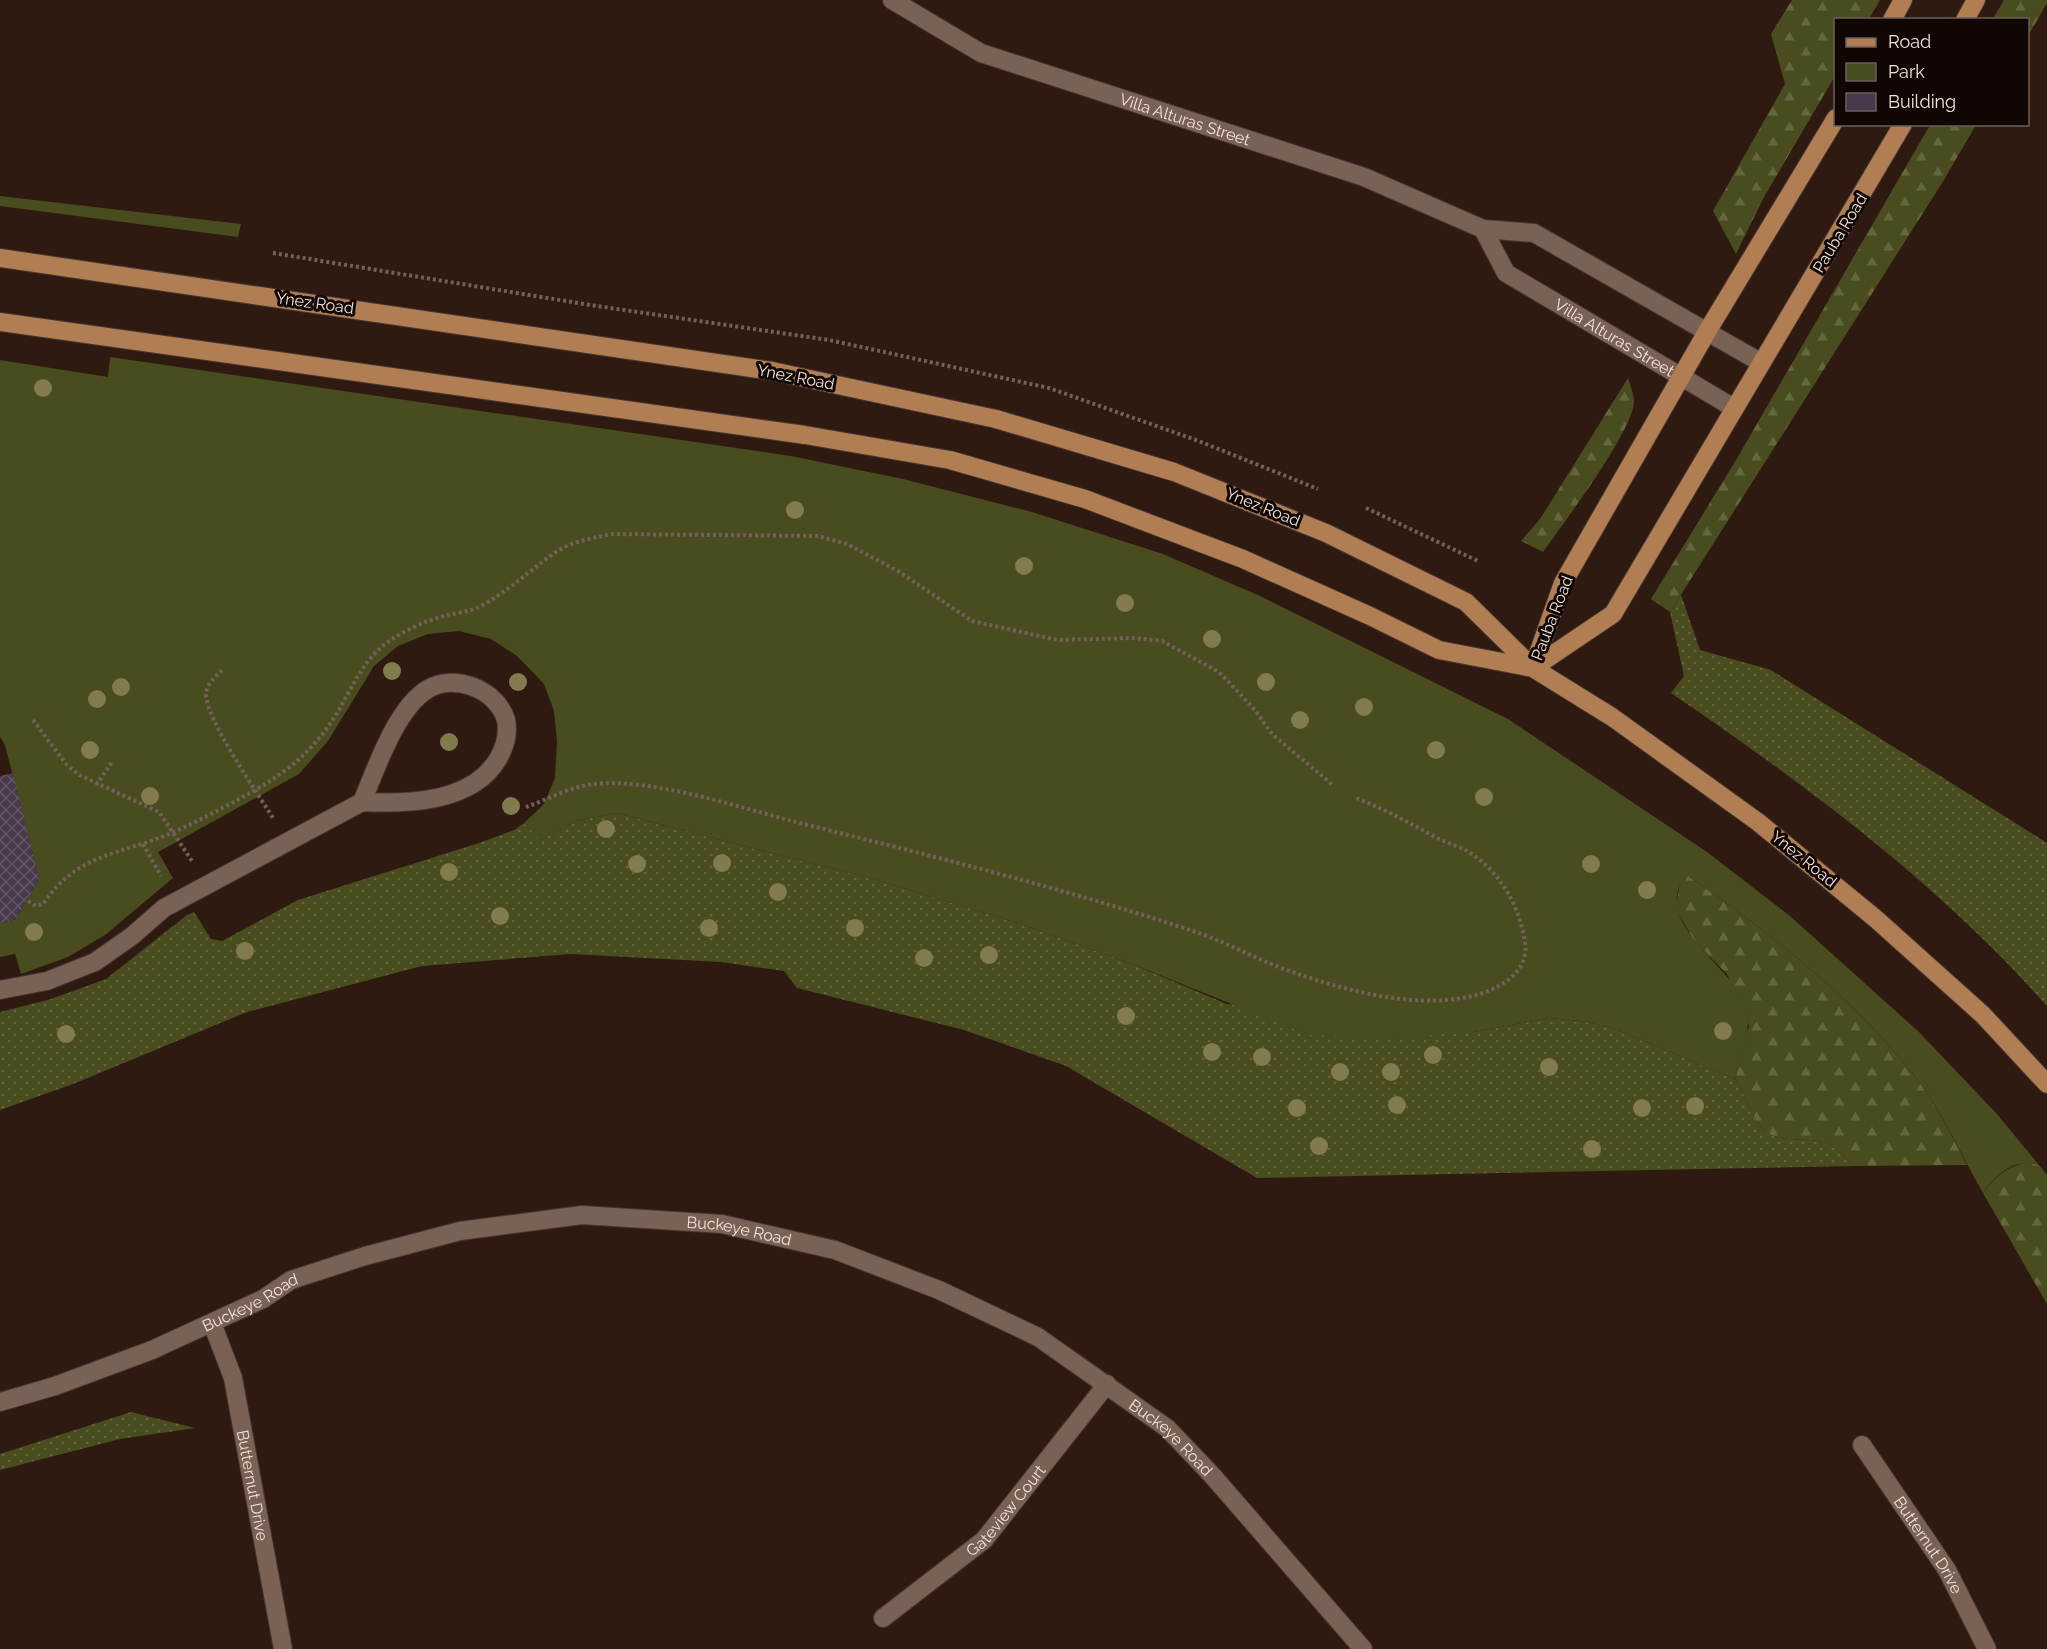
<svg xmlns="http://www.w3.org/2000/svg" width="2047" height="1649" font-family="Raleway,sans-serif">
	<defs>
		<pattern id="grass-dots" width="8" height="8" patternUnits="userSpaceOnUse" patternTransform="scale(1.5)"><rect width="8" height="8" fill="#494c1e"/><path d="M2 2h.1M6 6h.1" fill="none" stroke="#64663e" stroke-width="1.8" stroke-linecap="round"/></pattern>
		<pattern id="forest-firs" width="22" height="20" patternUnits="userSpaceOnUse" patternTransform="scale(1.5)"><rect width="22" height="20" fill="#494c1e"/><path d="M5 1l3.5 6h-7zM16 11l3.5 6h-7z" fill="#64663e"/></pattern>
		<pattern id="building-cross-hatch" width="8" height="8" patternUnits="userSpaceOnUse" patternTransform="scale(1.5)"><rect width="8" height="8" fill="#48394c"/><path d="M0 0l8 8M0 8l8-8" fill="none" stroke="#635565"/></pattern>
	</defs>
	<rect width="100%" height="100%" fill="#2e1a11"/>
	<!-- grass -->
	<path fill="url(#grass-dots)" d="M1681,595L1700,650L1771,670L2047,843V1006C1938,883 1806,785 1671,693L1684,676L1670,612Z
		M616,813L877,880L1018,923L1135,965L1227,1004L1474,1032L1549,1018L1581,1021L1610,1027L1735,1079C1746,1094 1750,1115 1762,1128C1778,1146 1807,1135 1828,1144C1837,1148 1846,1159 1853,1166L1257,1178L1066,1066L964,1030L797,988L784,971L721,962L571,954L422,966L247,1012L73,1084L0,1110V1012L51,999L106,979L187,915L194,912L211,939L222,941L298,900L479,843L514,830L524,823L541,840L576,821Z
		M131,1412L195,1428L120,1439L0,1470V1454Z"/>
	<!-- forest -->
	<path fill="url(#forest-firs)" d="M1792,0H1880L1869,19L1836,20L1835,76L1764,197L1736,254L1713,211L1785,84L1771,34Z
		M2004,0H2047V3L2028,36V20L1993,19Z
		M1930,125H1976L1942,183L1670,612L1651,599L1736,460Z
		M1628,378C1630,385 1634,394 1634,401C1634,430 1563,524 1543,552L1521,541L1540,519Z
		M1687,875C1769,932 1851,996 1914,1075C1935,1102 1951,1134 1967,1165L1853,1166C1846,1159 1837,1148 1828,1144C1807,1135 1778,1146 1762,1128C1750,1115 1746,1094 1735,1079L1749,1026L1727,974L1694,941L1675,907L1680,884Z
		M2028,1162L2039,1165L2047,1175V1304L1983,1193C1996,1176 2007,1166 2028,1162Z"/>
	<!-- green -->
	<path fill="#494c1e" d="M0,196L241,224L238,237L0,206Z
		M110,357L791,456L903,479L1032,512L1163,554L1260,596L1508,719L1707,852L1790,916L1919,1032L1997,1114L2039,1165C2014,1157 1997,1174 1983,1193C1960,1153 1942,1111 1914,1075C1851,996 1769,932 1687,875C1648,920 1729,964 1744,1002C1754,1027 1742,1056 1735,1079L1610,1027L1581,1021L1549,1018L1474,1032L1404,1037L1308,1035L1135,965L1018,923L877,880L616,813L576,821L540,841L524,823L544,804L555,778L557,741L554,711L544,684L517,656L491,639L459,631L428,634L398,646L374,666L328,741L299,774L158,852L173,878L105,935L68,957L21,974L15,954L0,957V923L16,919L39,879L5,745L0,737V360L108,377Z"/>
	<!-- building -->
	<path fill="url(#building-cross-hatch)" d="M13,773L39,879L16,919L0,923V776Z"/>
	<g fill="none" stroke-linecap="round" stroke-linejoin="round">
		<defs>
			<g id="minor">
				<path id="s1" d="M892,0L981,53L1364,177L1483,229L1534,233L1760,362"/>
				<path id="s2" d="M1483,229L1506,273L1734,408"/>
				<path d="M0,990L47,981L95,962L132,936L164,908L362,802C407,804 472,803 498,759C505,747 509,735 506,720C497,689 454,673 428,689C396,708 376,769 362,802"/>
				<path id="s3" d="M212,1323L233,1378L283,1649"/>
				<path id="s4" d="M0,1402L55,1386L152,1350L263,1299L291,1280L365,1256L460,1231L582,1215L722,1224L835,1250L939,1290L1038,1337L1167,1428L1211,1474L1363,1649"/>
				<path id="s5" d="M1862,1445L1947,1570L1987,1649"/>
				<path id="s6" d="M883,1618L984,1540L1107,1384"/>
			</g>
			<path id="major" d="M1892,20L1903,0
				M1965,20L1976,0
				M0,258L772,371L996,419L1174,472L1326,533L1466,602L1533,668L1612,717L1758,822L1876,919L1983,1015L2047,1084
				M0,322L805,435L950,460L1085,499L1243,559L1370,616L1439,650L1533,668
				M1533,668L1613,614L1903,124
				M1533,668L1563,583L1708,330L1836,118"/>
		</defs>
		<!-- minor casing -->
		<use href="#minor" stroke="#463631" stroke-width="20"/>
		<!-- major casing -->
		<use href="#major" stroke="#463631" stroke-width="20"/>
		<!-- path -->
		<path stroke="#736159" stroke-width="4" stroke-dasharray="3 3" stroke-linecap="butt" d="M273,253L590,305L829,340L1049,388L1196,440L1318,489
			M1366,508L1478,561
			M222,670C215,677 207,684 206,693C204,717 259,795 273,818
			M33,720L66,764L79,775L159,812L192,861
			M96,785L112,762
			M526,807C546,800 572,786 594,784C651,778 735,806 792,821C928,855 1063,888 1196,932C1231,944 1263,963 1298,974C1351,992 1417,1009 1472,996C1498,990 1530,973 1525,942C1519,905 1500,871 1467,851C1458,846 1447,843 1437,838C1410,823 1384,809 1356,798
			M143,844L161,876
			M28,901L36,906L43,904C78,852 121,855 174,832C202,819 229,805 255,790C287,772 312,751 332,721C347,698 357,672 376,652C392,636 423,621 444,616C455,613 469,612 479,607C507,592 528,572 553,554C571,541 593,538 613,534L817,536L847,544L898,571L972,621L1057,640L1133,638L1162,641L1219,672L1255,710L1272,734L1334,786"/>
		<!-- minor -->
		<use href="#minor" stroke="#7a6156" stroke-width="18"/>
		<!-- major -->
		<use href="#major" stroke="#b17e53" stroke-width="18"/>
	</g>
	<!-- trees -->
	<g fill="#817b4e">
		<circle cx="43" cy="388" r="9"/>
		<circle cx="795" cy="510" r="9"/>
		<circle cx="1024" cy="566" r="9"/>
		<circle cx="1125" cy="603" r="9"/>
		<circle cx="1212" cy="639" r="9"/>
		<circle cx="392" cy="671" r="9"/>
		<circle cx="518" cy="682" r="9"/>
		<circle cx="1266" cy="682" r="9"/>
		<circle cx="121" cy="687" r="9"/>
		<circle cx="97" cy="699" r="9"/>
		<circle cx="1364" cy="707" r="9"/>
		<circle cx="1300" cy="720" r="9"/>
		<circle cx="449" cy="742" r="9"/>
		<circle cx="90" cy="750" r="9"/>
		<circle cx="1436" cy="750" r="9"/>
		<circle cx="150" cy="796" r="9"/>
		<circle cx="1484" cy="797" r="9"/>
		<circle cx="511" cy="806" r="9"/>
		<circle cx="606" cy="829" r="9"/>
		<circle cx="722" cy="863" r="9"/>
		<circle cx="637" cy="864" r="9"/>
		<circle cx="1591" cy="864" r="9"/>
		<circle cx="449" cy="872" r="9"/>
		<circle cx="1647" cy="890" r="9"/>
		<circle cx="778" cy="892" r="9"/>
		<circle cx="500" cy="916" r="9"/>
		<circle cx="709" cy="928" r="9"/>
		<circle cx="855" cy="928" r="9"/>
		<circle cx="34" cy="932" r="9"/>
		<circle cx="245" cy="951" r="9"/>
		<circle cx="989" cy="955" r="9"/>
		<circle cx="924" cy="958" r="9"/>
		<circle cx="1126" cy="1016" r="9"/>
		<circle cx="1723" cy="1031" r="9"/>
		<circle cx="66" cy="1034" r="9"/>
		<circle cx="1212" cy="1052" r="9"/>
		<circle cx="1433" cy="1055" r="9"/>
		<circle cx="1262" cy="1057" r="9"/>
		<circle cx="1549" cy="1067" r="9"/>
		<circle cx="1340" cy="1072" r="9"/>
		<circle cx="1391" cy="1072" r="9"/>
		<circle cx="1397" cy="1105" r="9"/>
		<circle cx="1695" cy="1106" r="9"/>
		<circle cx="1297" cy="1108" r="9"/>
		<circle cx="1642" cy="1108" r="9"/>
		<circle cx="1319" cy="1146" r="9"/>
		<circle cx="1592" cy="1149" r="9"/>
	</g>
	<g text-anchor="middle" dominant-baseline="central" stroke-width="6" stroke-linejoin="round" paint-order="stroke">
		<!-- street labels -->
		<g font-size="16" fill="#f1e2dc" stroke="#100704">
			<text stroke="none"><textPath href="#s1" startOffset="318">Villa Alturas Street</textPath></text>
			<text transform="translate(1840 233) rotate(-59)">Pauba Road</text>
			<text transform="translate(315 303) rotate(8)">Ynez Road</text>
			<text stroke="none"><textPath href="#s2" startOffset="176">Villa Alturas Street</textPath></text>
			<text transform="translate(796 377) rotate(11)">Ynez Road</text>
			<text transform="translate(1263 507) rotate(22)">Ynez Road</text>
			<text transform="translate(1552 618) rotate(-69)">Pauba Road</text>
			<text transform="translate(1804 859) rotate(39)">Ynez Road</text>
			<text stroke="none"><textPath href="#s4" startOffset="774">Buckeye Road</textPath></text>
			<text stroke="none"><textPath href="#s4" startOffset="270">Buckeye Road</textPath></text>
			<text stroke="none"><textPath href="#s4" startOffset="1260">Buckeye Road</textPath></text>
			<text stroke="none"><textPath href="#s3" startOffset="168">Butternut Drive</textPath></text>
			<text stroke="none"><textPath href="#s6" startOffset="164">Gateview Court</textPath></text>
			<text stroke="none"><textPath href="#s5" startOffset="120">Butternut Drive</textPath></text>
		</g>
	</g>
	<!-- legend -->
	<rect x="1834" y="18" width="195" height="108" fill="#100704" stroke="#6a5f5a" stroke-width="1.5"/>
	<rect x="1846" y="38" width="30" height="9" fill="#b17e53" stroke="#6a5f5a" stroke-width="1.5"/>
	<text x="1888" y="48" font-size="18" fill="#f1e2dc">Road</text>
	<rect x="1846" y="63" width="30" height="18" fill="#494c1e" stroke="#6a5f5a" stroke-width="1.5"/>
	<text x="1888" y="78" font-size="18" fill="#f1e2dc">Park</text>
	<rect x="1846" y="93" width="30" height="18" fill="#48394c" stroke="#6a5f5a" stroke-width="1.5"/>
	<text x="1888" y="108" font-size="18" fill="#f1e2dc">Building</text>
</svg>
